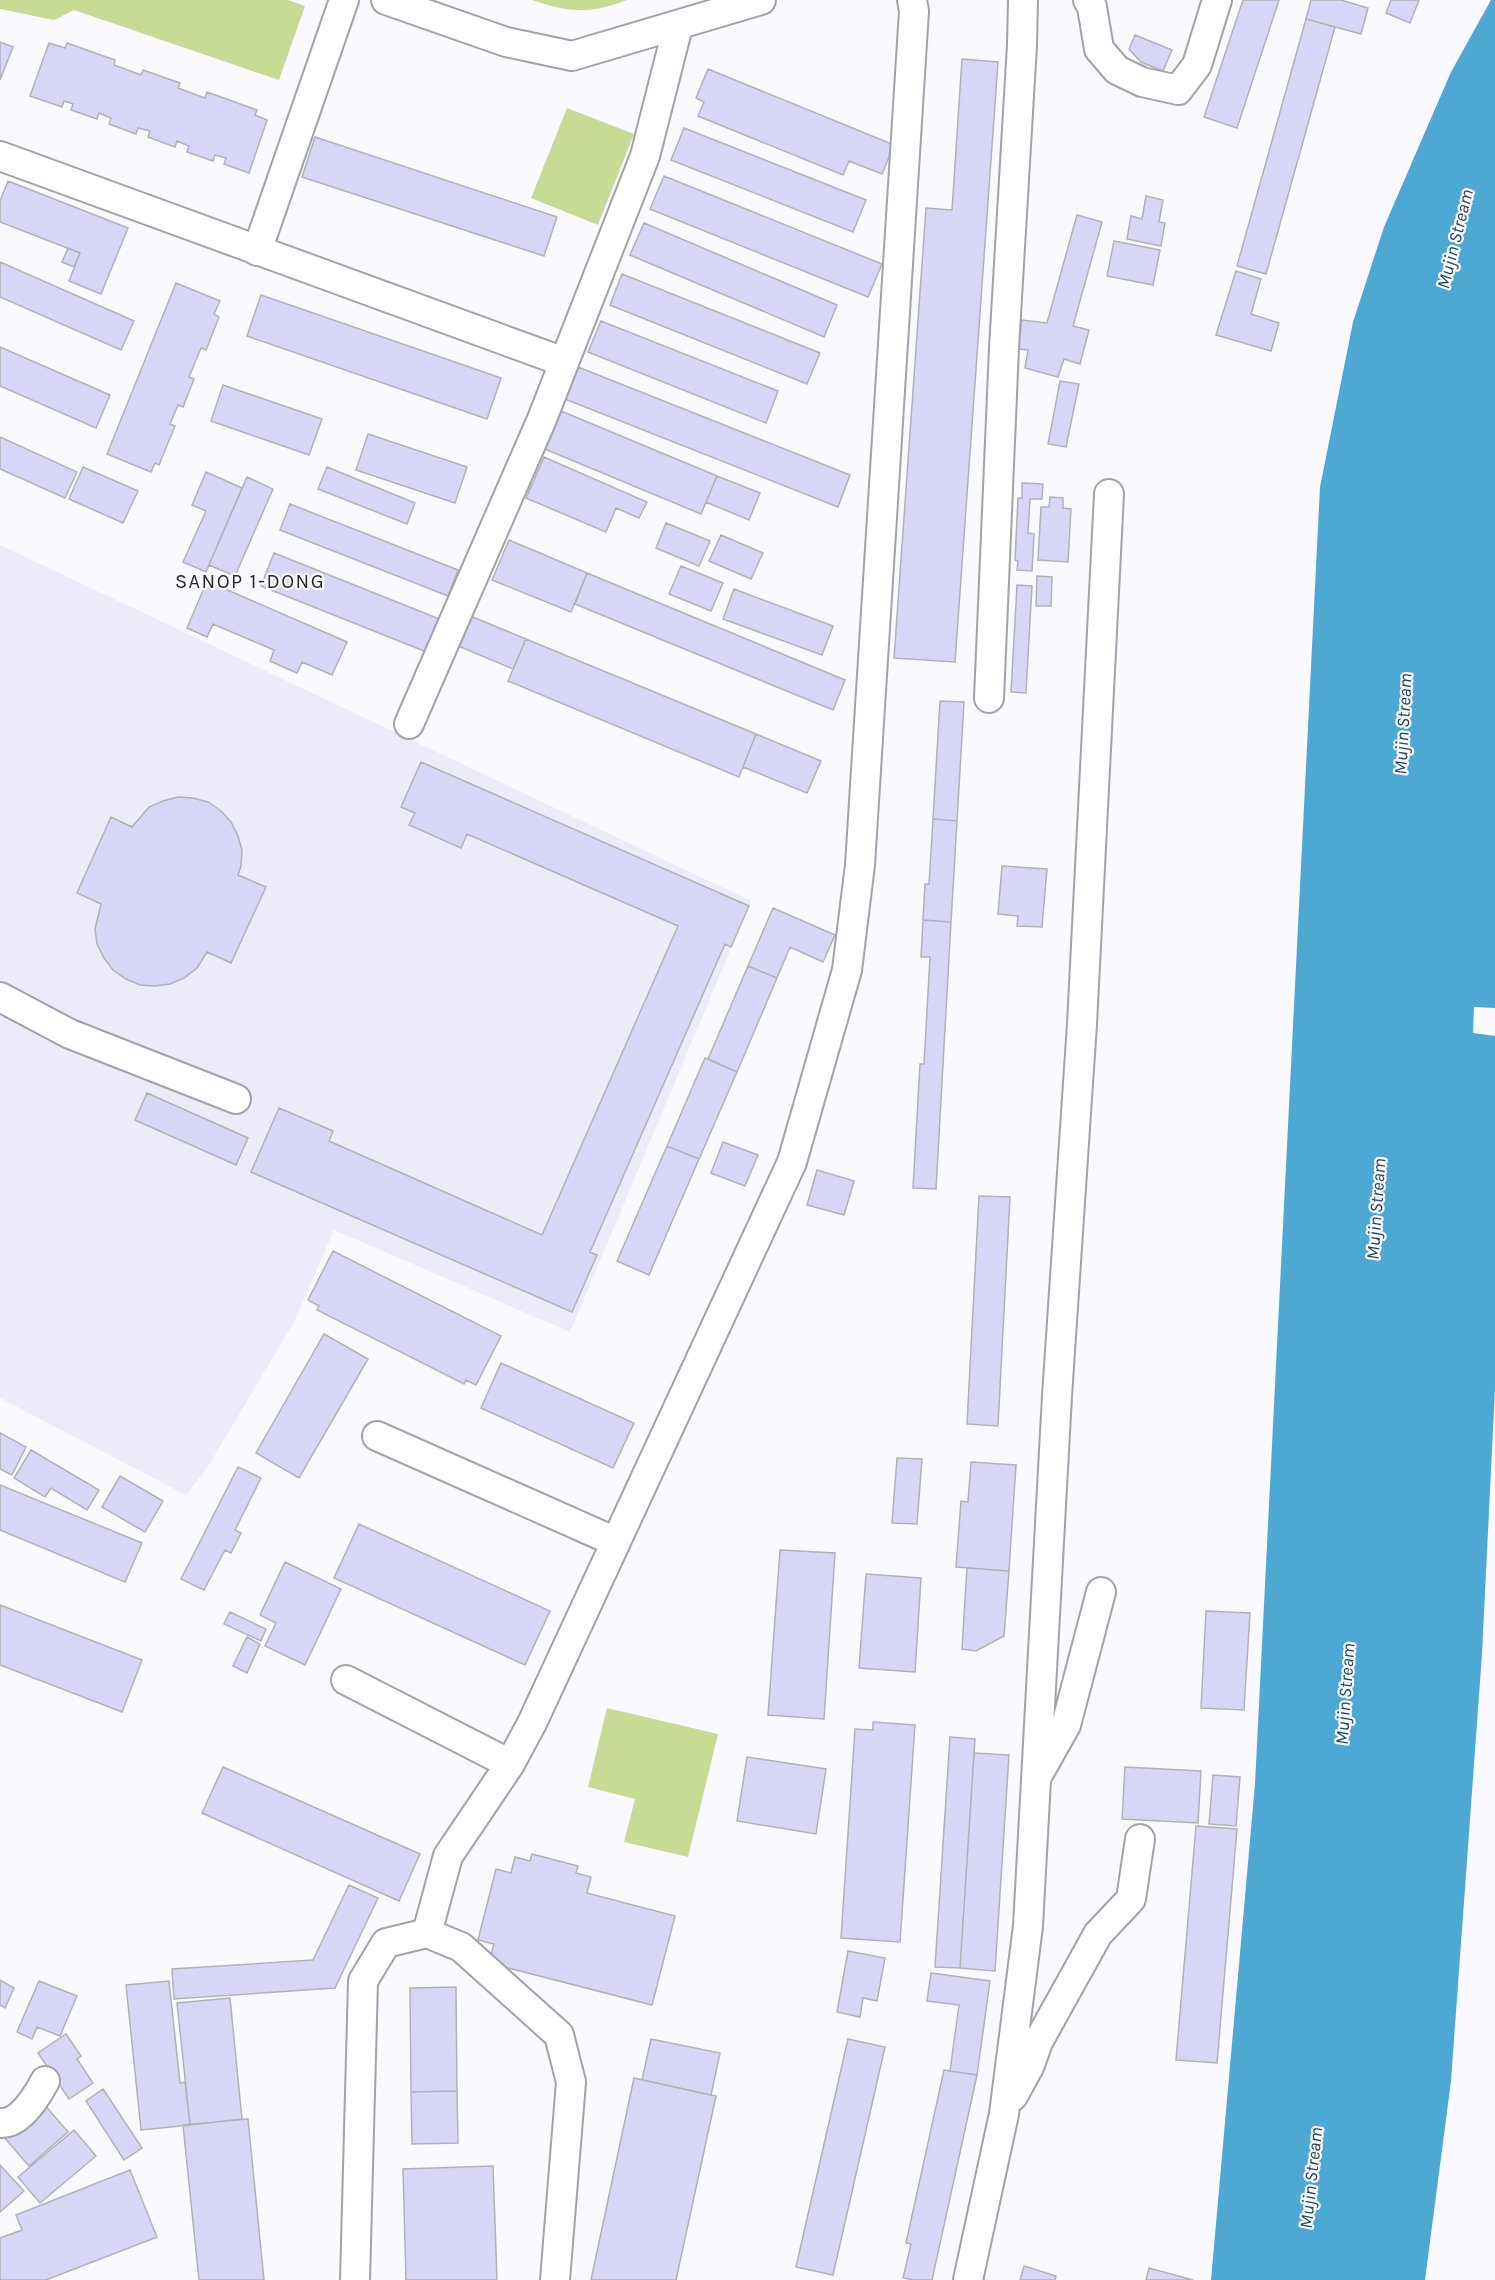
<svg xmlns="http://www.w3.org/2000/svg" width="1495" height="2280" font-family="Karla,sans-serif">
	<rect width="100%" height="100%" fill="#f9f9ff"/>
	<!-- built -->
	<path fill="#ecebfa" d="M0,545L751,901L570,1332L334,1230L294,1322L209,1465L186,1495L0,1398Z"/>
	<!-- green -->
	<path fill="#c7db95" d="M0,0H288L305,6L279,80L74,10L54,20L0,9Z
		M532,0H627C590,14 570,13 532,0Z
		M567,108L634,134L598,225L531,198Z
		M607,1708L718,1734L688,1857L624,1842L635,1799L588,1787Z"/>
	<!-- water -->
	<path fill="#4da8d4" d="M1491,0H1495V1008L1474,1007L1473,1033L1495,1036V1389L1482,1654L1451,2081L1425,2280H1211L1255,1784L1320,487L1353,322L1384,227L1451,72Z"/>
	<!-- building -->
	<path fill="#d8d6f6" stroke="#b1b1b7" stroke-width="1.5" d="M1243,0H1279L1237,128L1204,117Z
		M1311,0H1341L1368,8L1361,34L1306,19Z
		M1391,0H1419L1410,23L1386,13Z
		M1306,19L1335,27L1266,274L1237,266Z
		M1135,35L1172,50L1163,71L1141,62L1129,49Z
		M0,42L13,47L0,80Z
		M49,43L65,48L67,43L115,60L114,65L141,75L143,70L180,83L178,88L205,98L207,92L257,110L255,115L267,120L249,173L224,164L226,158L215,155L213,161L187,152L189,146L177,141L175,147L148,137L150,131L138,128L136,134L109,124L111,118L99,113L97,119L71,110L73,104L64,101L62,107L30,96Z
		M962,59L998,62L955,662L894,658L926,208L952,210Z
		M708,69L894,145L882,174L849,161L843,175L698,116L704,102L696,98Z
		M684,128L866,200L853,232L671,160Z
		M315,137L557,217L544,256L302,177Z
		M664,176L882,264L868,297L650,209Z
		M8,181L128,228L101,294L69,281L80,253L0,222V201Z
		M1146,196L1163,200L1159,222L1165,223L1161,246L1127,239L1131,216L1142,219Z
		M1077,215L1102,222L1073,326L1089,330L1080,364L1064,359L1058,377L1025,368L1028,350L1018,349L1022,320L1047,323Z
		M644,223L837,305L824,337L630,255Z
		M1114,241L1160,250L1153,285L1107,276Z
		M68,248L80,253L74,267L62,262Z
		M0,262L134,321L121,350L0,297Z
		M1236,271L1261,279L1251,314L1279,323L1271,351L1216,335Z
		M622,274L820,353L807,384L610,305Z
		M176,283L220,301L214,314L219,317L206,350L201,348L189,377L194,379L183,407L178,405L170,424L175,426L159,465L155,463L151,472L107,454Z
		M261,295L501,378L487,419L247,336Z
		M601,321L778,391L766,423L588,352Z
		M0,347L110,395L96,428L0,386Z
		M578,367L850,475L838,507L565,399Z
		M1060,381L1079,384L1066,447L1048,444Z
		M223,385L322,419L309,455L211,421Z
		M561,411L717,476L701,514L545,449Z
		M368,434L467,467L455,503L356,470Z
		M0,437L77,472L65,498L0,469Z
		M544,457L647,502L639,518L616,508L606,532L526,498Z
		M83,467L138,491L123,523L69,499Z
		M327,467L415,503L407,524L318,489Z
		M206,472L242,488L206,572L183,562L206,511L192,505Z
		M717,476L760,493L749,520L706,502Z
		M247,477L273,489L235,576L209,565Z
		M1022,483L1043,484L1042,499H1030L1028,533L1034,534L1032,571L1017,570L1018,561L1015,560L1018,498H1022Z
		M1050,497L1063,498V508L1071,509L1068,562L1038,560L1041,507H1049Z
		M290,504L458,570L448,596L280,530Z
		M666,523L710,541L699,566L656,548Z
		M721,535L763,553L751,579L709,561Z
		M509,540L587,573L571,612L492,580Z
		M274,553L442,620L429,653L261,586Z
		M681,566L723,583L711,611L669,594Z
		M587,573L845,680L833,710L575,604Z
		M1037,576L1052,577L1051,606H1036Z
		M207,581L347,642L332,675L302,662L297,673L270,661L274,650L213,624L207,637L187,628Z
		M1017,585L1032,586L1026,693L1011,692Z
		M734,589L833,626L822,655L723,619Z
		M468,615L526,639L513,669L456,645Z
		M526,639L756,734L739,777L508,681Z
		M940,701L964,702L957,821L933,819Z
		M756,734L821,761L807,793L743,767Z
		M421,762L749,906L731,947L725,944L590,1252L597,1255L572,1312L251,1172L279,1108L333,1131L329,1141L542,1235L678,926L467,834L461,848L409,825L415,813L401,807Z
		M178,797L193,798L208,802L221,811L231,822L238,836L242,850L241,866L238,875L266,887L231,963L207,952L197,968L184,978L170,984L155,986L140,985L126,979L113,970L104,958L97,944L95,929L101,904L77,893L111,817L132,827L149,807L163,801Z
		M933,819L957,821L951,922L923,920L925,884H929Z
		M1002,866L1047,869L1042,927L1017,926L1018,916L998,914Z
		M773,908L835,935L823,962L790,947L777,978L748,966Z
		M923,920L951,922L936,1189L913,1188L920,1064H924L930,957H921Z
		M748,966L777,978L737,1072L708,1059Z
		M705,1058L737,1072L699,1159L667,1146Z
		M147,1093L248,1138L236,1165L135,1120Z
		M723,1142L758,1155L745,1186L711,1173Z
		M667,1146L699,1159L649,1275L617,1261Z
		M817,1170L854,1181L844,1215L807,1205Z
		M979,1196L1010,1197L998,1426L967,1424Z
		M333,1251L501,1336L476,1385L466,1380L464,1384L317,1310L319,1306L308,1300Z
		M324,1334L368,1359L299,1478L256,1453Z
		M501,1363L634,1423L613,1468L481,1408Z
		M0,1433L26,1447L12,1475L0,1469Z
		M31,1450L99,1490L87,1510L51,1488L45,1497L14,1478Z
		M897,1458L922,1459L917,1524L892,1523Z
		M971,1462L1016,1465L1009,1571L956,1567L961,1501L968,1502Z
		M238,1467L261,1478L235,1530L241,1533L231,1553L225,1550L204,1590L181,1579Z
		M120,1476L163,1501L145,1532L102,1507Z
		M0,1485L142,1543L125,1582L0,1530Z
		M359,1524L550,1611L525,1665L334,1578Z
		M780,1550L835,1553L824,1719L768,1715Z
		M285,1562L341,1589L305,1665L265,1646L276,1623L260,1615Z
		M967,1568L1009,1571L1004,1636L976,1651L962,1649Z
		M866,1574L921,1578L915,1672L859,1668Z
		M0,1605L142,1660L122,1712L0,1665Z
		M1206,1611L1250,1613L1244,1710L1201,1708Z
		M230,1612L266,1629L261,1641L224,1624Z
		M247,1637L260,1644L247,1673L233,1666Z
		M873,1722L915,1725L900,1942L841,1938L855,1729L873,1730Z
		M950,1737L975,1739L960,1968L935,1967Z
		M974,1753L1009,1755L995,1971L960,1968Z
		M747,1757L826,1769L816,1834L737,1821Z
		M223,1767L420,1854L399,1901L202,1813Z
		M1125,1767L1201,1771L1198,1823L1122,1819Z
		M1213,1775L1240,1777L1236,1826L1209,1824Z
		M1196,1826L1237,1829L1217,2063L1176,2060Z
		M532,1854L578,1866L576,1873L591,1877L587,1893L675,1916L652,2005L489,1963L494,1944L478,1940L496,1869L511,1873L515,1857L530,1861Z
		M349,1885L378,1898L335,1988L174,1999L172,1969L313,1960Z
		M848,1951L885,1958L877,2001L863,1998L860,2017L837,2012Z
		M931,1973L990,1981L977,2075L950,2071L959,2005L927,2001Z
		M0,1980L14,1988L5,2008L0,2005Z
		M39,1981L77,1996L60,2036L37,2027L32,2039L17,2032Z
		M169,1981L180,2083L185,2082L190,2125L141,2130L126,1985Z
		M456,1987L457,2091L411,2092L410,1988Z
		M230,1998L242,2119L190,2125L177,2003Z
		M66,2034L81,2056L77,2059L93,2083L69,2099L38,2053Z
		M651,2039L720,2053L711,2095L642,2080Z
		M848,2039L885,2047L833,2275L796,2267Z
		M944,2070L977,2075L932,2280H914L903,2278L911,2244L906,2243Z
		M634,2078L716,2096L676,2280H591Z
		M103,2089L142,2148L124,2160L86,2101Z
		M457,2091L458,2143L412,2144L411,2092Z
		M43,2103L68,2132L29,2166L3,2136Z
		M248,2119L264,2280H199L183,2125Z
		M74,2130L96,2156L40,2203L18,2177Z
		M0,2165L24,2191L0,2212Z
		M493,2166L497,2280H406L403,2169Z
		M130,2170L157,2237L46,2280H0V2238L22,2230L16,2215Z
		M1024,2266L1056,2276L1055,2280H1020Z
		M1149,2268L1193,2280H1146Z"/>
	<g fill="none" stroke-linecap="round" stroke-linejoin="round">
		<defs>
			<path id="minor" d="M386,0L506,42L572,56L761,0
				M1088,0L1092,7L1099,49L1117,70L1142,82L1178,90L1197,65L1217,0
				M0,156L564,362
				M257,251L344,0
				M989,698L1004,348L1022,45L1023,0
				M409,724L542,419L645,156L678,26
				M0,997L70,1034L236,1099
				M377,1436L616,1542
				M346,1680L510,1764
				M1039,1773L1066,1725L1101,1592
				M1013,2096L1030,2065L1038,2042L1098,1934L1131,1899L1140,1839
				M0,2123C20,2125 37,2096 45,2081
				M355,2280L363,1981L386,1943L427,1933
				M555,2280L571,2082L559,2035L461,1947L427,1933L448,1856L510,1764L532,1723L792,1162L847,970L860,865L914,11L912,0
				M968,2280L1004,2114L1028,1926L1057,1396L1082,1024L1109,494"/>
		</defs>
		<!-- minor casing -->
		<use href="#minor" stroke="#a3a2a9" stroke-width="32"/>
		<!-- minor -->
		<use href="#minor" stroke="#fff" stroke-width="28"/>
	</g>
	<g text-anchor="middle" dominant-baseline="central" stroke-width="4.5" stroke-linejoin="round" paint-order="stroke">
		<!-- water labels -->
		<g font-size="18" font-style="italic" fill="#1e4558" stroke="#f9f9ff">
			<text transform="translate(1455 239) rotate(-76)">Mujin Stream</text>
			<text transform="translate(1403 724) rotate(-87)">Mujin Stream</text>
			<text transform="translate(1376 1209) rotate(-86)">Mujin Stream</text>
			<text transform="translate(1345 1694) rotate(-86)">Mujin Stream</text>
			<text transform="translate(1311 2178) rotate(-84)">Mujin Stream</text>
		</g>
		<!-- quarter labels -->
		<g font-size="20" letter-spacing="1.5" fill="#27272a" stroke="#f9f9ff">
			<text x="250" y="581">SANOP 1-DONG</text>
		</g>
	</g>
</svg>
